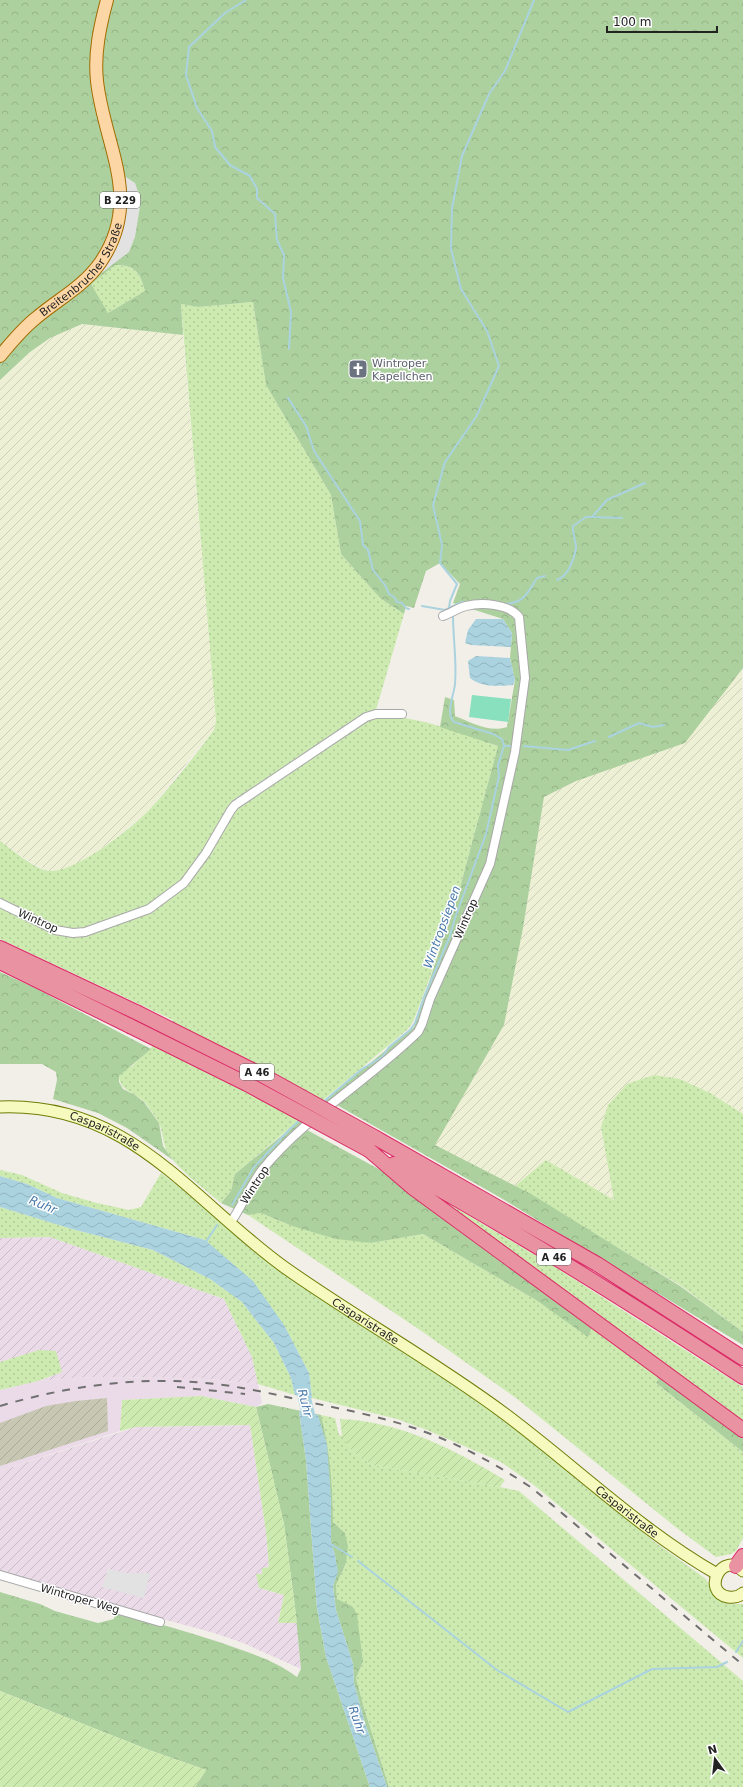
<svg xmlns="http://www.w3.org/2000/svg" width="743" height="1787" font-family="'DejaVu Sans',sans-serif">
	<defs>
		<pattern id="industrial-furrows" width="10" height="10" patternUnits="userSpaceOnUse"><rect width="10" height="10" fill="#ebdbe8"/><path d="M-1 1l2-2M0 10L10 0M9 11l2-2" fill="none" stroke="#c9bcc7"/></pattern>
		<pattern id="construction-furrows" width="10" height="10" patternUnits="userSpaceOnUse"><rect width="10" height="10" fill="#c7c7b4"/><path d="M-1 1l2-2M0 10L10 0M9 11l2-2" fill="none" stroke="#abab9a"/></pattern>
		<pattern id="farmland-furrows" width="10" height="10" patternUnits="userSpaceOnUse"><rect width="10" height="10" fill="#eef0d5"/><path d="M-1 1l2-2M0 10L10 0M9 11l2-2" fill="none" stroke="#ccceb7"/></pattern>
		<pattern id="grass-dots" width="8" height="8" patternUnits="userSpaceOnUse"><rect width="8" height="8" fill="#cdebb0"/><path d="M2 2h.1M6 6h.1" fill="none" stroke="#b0c997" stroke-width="1.8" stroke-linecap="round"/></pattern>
		<pattern id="forest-crowns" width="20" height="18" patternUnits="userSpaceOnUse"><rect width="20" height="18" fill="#add19e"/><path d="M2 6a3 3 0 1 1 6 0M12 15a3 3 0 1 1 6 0" fill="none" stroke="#95b388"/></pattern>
		<pattern id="garden-furrows" width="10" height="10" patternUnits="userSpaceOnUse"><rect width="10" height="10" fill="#cdebb0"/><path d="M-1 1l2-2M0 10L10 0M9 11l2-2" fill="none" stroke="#b0c997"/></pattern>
		<pattern id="water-waves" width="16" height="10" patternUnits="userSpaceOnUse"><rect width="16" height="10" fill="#aad3df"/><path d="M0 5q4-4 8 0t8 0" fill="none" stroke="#92b5bf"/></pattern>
	</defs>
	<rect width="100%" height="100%" fill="#f2efe9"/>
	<!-- industrial -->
	<path fill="url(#industrial-furrows)" d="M50,1237L224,1299L252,1357L258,1384L195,1378L91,1377L38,1381L62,1372L39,1350L0,1362V1238Z
		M250,1425L266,1532L269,1567L262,1568V1574H257L259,1588L284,1595L278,1623H297L301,1669L243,1643L214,1633L111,1605L97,1598L0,1574V1471L136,1427Z"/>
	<!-- railway -->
	<path fill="#ebdbe8" d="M91,1377L195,1378L258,1384L262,1403L256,1407L201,1396L122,1400L120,1431L0,1471V1390L38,1381Z"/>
	<!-- construction -->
	<path fill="url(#construction-furrows)" d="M107,1398L108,1431L0,1466V1423L46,1406L76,1401Z"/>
	<!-- farmland -->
	<path fill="url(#farmland-furrows)" d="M82,324L183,335L216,721L214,730L208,737L148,811L115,839L78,864L61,871H48L33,864L0,841V380L30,352L50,338Z
		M742,668L743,1114L710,1093L680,1079L601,1127L614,1200L546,1160L515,1186L434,1145L504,1025L523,928L544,797L576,781Z"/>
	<!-- grass -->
	<path fill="url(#grass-dots)" d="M115,265C135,265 140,273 145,291L108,313L90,284Z
		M253,302L266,385L331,495L341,554L380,598L404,614L376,710L231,807L181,882L154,905L81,929L84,935L152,913L185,886L234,809L366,720C403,708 462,734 498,746L458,895L429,980L413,1022L408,1029L235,1174L231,1191L221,1203C205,1189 186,1176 173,1160C161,1146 165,1137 159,1123C156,1117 151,1111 147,1105C138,1092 120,1093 119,1076L123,1071L132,1066L168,1031L173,1020L0,939V841C13,850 34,869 49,871C75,873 131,829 149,810C172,785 194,757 214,730L216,721L181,304L198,307Z
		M654,1075L680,1079L710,1093L743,1114V1332L680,1285L515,1186L546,1160L614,1200L601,1127L608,1105L627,1084Z
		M0,1170L22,1175L62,1193L97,1203L129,1210L141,1207L161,1173L227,1224L504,1419L656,1543L706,1579L714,1594L729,1604H743V1658L534,1485L501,1462L427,1430L397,1419L312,1398L309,1373L284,1325L267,1304L205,1240L57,1198L27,1184L0,1176Z
		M444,1201L555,1267L743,1387V1426Z
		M0,1207L72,1229L153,1250L210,1279L242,1302L274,1343L291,1378L295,1395L258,1384L252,1357L224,1299L50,1237L0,1238Z
		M261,1213L292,1226L371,1243L423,1234L536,1300L588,1336L593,1325L662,1374L656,1383L743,1452V1538L736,1551L731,1554L716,1557L678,1529L516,1398L420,1330L248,1215Z
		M39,1350L56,1351L62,1372L38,1381L0,1390V1362Z
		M321,1415L335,1418L339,1435L342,1436L347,1442L352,1451L372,1465L500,1487L519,1491L743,1681V1787H389L364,1708L356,1678L363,1662L352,1606L337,1600L336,1585L346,1563L345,1533L333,1522C333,1486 330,1450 321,1415Z"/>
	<!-- forest -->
	<path fill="url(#forest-crowns)" fill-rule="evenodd" d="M0,0H743V668L685,743L576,781L544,797L523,928L504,1025L435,1145L531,1194L680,1286L743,1332V1345L501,1198L337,1105L307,1130L386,1173L593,1325L588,1337L536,1300L423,1234L371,1243L336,1239L292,1226L261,1213L248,1215L221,1203L231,1191L235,1174L414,1027L458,895L498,746L440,727L445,697L454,700L455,716C471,722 489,733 507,727L515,680L510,658L512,633L503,619L453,603L460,584L440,563L426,571L414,608L406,606L404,614L380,598L341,554L331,495L266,385L253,302L198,307L181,304L183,335L82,324L50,338L30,352L0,380ZM115,265C135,265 140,272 145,291L108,313L91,284Z
		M0,972L35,988L151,1049L119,1076V1082L123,1089L135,1095L144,1102L159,1123L163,1146L173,1160L127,1128L98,1113L53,1099L57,1080L56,1072L42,1064H0Z
		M662,1374L743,1435V1452L656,1383Z
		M268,1404L321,1415C330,1450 333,1486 333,1522L345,1533L348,1546L346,1563L336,1585L337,1599L352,1606L357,1614L363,1662L356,1678L364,1708L389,1787H387L364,1720L354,1683L353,1664L336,1610L333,1586L337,1572L335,1555L331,1542V1499L299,1411L306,1460L317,1608L326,1657L370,1787H195L206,1770L149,1750L0,1691V1592L40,1604L55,1611L98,1623L114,1619L115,1613C151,1621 186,1631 222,1643C247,1652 275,1660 297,1677L301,1669L295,1607L284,1524L256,1407Z"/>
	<!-- garden -->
	<path fill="url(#garden-furrows)" d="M201,1396L256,1407L284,1524L297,1623H278L284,1595L259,1588L256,1574H262V1568L269,1567L266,1532L250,1425L136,1427L120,1431L122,1400Z
		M340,1419C400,1421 455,1450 505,1480L500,1487L372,1465L352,1451L342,1436Z
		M0,1691L149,1750L206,1770L195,1787H0Z"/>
	<!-- pitch -->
	<path fill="#88e0be" d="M472,695L511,699L508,722L469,717Z"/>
	<!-- parking -->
	<path fill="#e2e2e2" d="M126,177L135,183L141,200L135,237L129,252L95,278L102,268Z
		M108,1569L126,1573H150L144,1598L102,1587Z"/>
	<!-- water -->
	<path fill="url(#water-waves)" d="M476,619H503L512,633L511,647L471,645L465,643L468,630Z
		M476,656L510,658L515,680L513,685C497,686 483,688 470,678L468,661Z
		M0,1176L27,1184L57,1198L205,1240L253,1281L284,1325L309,1373L312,1398L295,1395L291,1378L274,1343L242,1302L210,1279L153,1250L72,1229L0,1207Z
		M299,1411L318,1415L327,1445L331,1499V1542L335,1555L338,1572L333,1586L336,1610L353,1664L354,1683L364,1720L387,1787H370L326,1657L317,1608L306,1460Z"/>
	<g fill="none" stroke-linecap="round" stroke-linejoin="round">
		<!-- stream -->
		<path stroke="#aad3df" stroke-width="2" d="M246,0L225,13L189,47L186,75L197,108L212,131L215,147L230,165L250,176L257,189V198L275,214L277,240L284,255L283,278L291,312L289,349
			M288,398L306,426L314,451L360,521L363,545L368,550L373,570L385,585L389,594L394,597L397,602L402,603L406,608L409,609
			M592,517L622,518
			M557,580C568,576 574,560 576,548C576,540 572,534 573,526L586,517H592L607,500L645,483
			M504,604C525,603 527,593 537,578L545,576
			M422,606L445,610L462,602H468
			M449,608L450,601L457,584L440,563L442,545L433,505L445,462L476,417L499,366L487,331L461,289L451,249L452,208L462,156L489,94L505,71L534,0
			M609,737L639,723L653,727L664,725
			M504,746H511
			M524,746L568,750L595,741
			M322,1103L362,1069L382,1057L389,1047L410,1030L415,1023L424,997L450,936L455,918L486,834L499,776L498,765L504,746L502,739L493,734L454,722C445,713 454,695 455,684C457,662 453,638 453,616
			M232,1205L254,1167L290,1129L301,1119
			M206,1242L217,1225
			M331,1544L352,1557
			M358,1561L497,1670L568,1712L652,1669L717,1667L727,1662
			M736,1652L743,1641"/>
		<!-- river -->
		<path stroke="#aad3df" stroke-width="13" d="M300,1380L312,1429"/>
		<defs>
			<path id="minor" d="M0,903L55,930L73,933L85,932L149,909L184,883L206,853L231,810L235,805L366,717L376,714H402
				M231,1222C242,1206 250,1186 262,1170C306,1116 368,1081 418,1032L422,1024L430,999L490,864L515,752L525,678L519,617C509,604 482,602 466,606C458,608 451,613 443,616
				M0,1575L160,1622"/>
			<g id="secondary">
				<path id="s1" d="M0,1107C130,1102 190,1199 284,1267C356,1318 434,1361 505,1414C576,1467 640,1530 717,1574"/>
				<path d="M743,1571C722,1550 701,1592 728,1597C734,1598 739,1597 743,1593"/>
			</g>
			<g id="primary">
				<path id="s2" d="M0,356C11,343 22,329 36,318C57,300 83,287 100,263C144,199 104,146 97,81C94,53 100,26 107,0"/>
			</g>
			<path id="motorway" d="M0,948L136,1012
				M0,962L130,1026
				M376,1138L597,1264L743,1358
				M369,1150L412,1187L743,1430
				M394,1164C513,1229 629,1302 743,1377
				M736,1566L743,1556"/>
		</defs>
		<!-- minor casing -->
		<use href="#minor" stroke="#a9a9a9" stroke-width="10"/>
		<!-- secondary casing -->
		<use href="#secondary" stroke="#707d05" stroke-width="13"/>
		<!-- primary casing -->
		<use href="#primary" stroke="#a06b00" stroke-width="14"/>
		<!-- motorway casing -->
		<use href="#motorway" stroke="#dc2a67" stroke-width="16"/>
		<!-- minor -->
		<use href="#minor" stroke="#fff" stroke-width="8"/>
		<!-- secondary -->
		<use href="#secondary" stroke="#f7fabf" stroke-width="11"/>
		<!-- primary -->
		<use href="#primary" stroke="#fcd6a4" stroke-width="12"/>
		<!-- motorway -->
		<use href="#motorway" stroke="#e892a2" stroke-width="14"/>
		<!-- rail -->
		<path stroke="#707070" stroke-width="2" stroke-dasharray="8 8" stroke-linecap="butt" d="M177,1387L245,1394
			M0,1406C78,1383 161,1373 242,1388C266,1392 290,1398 313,1403C352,1411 391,1419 428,1433C465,1447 499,1466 532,1488L743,1665"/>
		<defs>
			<path id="motorway-bridge" d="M136,1012L262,1075L376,1138
				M130,1026L247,1084L369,1150"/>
		</defs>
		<!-- motorway-bridge casing -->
		<use href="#motorway-bridge" stroke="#dc2a67" stroke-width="16" stroke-linecap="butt"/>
		<!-- motorway-bridge -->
		<use href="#motorway-bridge" stroke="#e892a2" stroke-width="14"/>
	</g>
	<!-- icons -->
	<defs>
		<symbol id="church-square" viewBox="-11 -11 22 22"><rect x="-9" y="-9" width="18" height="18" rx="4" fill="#6b7280" stroke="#fff"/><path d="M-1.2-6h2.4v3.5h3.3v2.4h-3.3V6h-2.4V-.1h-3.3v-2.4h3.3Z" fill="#fff"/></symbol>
	</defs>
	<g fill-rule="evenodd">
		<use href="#church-square" x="347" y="358" width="22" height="22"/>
	</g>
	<g text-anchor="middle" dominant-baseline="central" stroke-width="3" stroke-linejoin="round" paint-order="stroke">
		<!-- shield labels -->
		<g fill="#fff" stroke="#646464" stroke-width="1">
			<rect x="100" y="192" width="40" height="16" rx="3"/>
			<rect x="240" y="1064" width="34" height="16" rx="3"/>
			<rect x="537" y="1249" width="34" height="16" rx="3"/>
		</g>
		<g font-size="10" font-weight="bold" fill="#222">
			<text x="120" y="200">B 229</text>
			<text x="257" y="1072">A 46</text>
			<text x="554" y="1257">A 46</text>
		</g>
		<!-- street labels -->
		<g font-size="11" fill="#222" stroke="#fff">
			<text stroke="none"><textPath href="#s2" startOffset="120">Breitenbrucher Straße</textPath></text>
			<text transform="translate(466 919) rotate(-66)">Wintrop</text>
			<text transform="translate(38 921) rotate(24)">Wintrop</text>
			<text stroke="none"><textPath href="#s1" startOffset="109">Casparistraße</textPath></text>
			<text transform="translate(255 1185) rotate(-57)">Wintrop</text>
			<text stroke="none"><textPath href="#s1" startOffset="433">Casparistraße</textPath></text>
			<text stroke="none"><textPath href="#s1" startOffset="757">Casparistraße</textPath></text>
			<text transform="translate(80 1599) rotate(16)">Wintroper Weg</text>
		</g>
		<!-- worship labels -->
		<g font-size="11" fill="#5b616d" stroke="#fff" text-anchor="start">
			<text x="372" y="363">Wintroper<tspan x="372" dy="13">Kapellchen</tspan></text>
		</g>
		<!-- water labels -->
		<g font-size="12" font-style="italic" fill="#4a7aab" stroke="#fff">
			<text transform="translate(442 927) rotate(-70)">Wintropsiepen</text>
			<text transform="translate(43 1205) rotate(23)">Ruhr</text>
			<text transform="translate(305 1403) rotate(76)">Ruhr</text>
			<text transform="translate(357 1720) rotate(71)">Ruhr</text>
		</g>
	</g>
	<!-- north arrow -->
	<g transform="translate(715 1759) rotate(345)" stroke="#ffffff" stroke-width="3" paint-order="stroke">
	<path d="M0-3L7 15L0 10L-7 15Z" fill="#222222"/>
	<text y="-6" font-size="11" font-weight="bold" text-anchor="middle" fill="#222222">N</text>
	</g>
	<!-- scale -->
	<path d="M607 26v6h110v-6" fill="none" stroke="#222222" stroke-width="2"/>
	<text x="613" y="26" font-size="12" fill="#222222" stroke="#ffffff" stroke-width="3" paint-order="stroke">100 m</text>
</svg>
